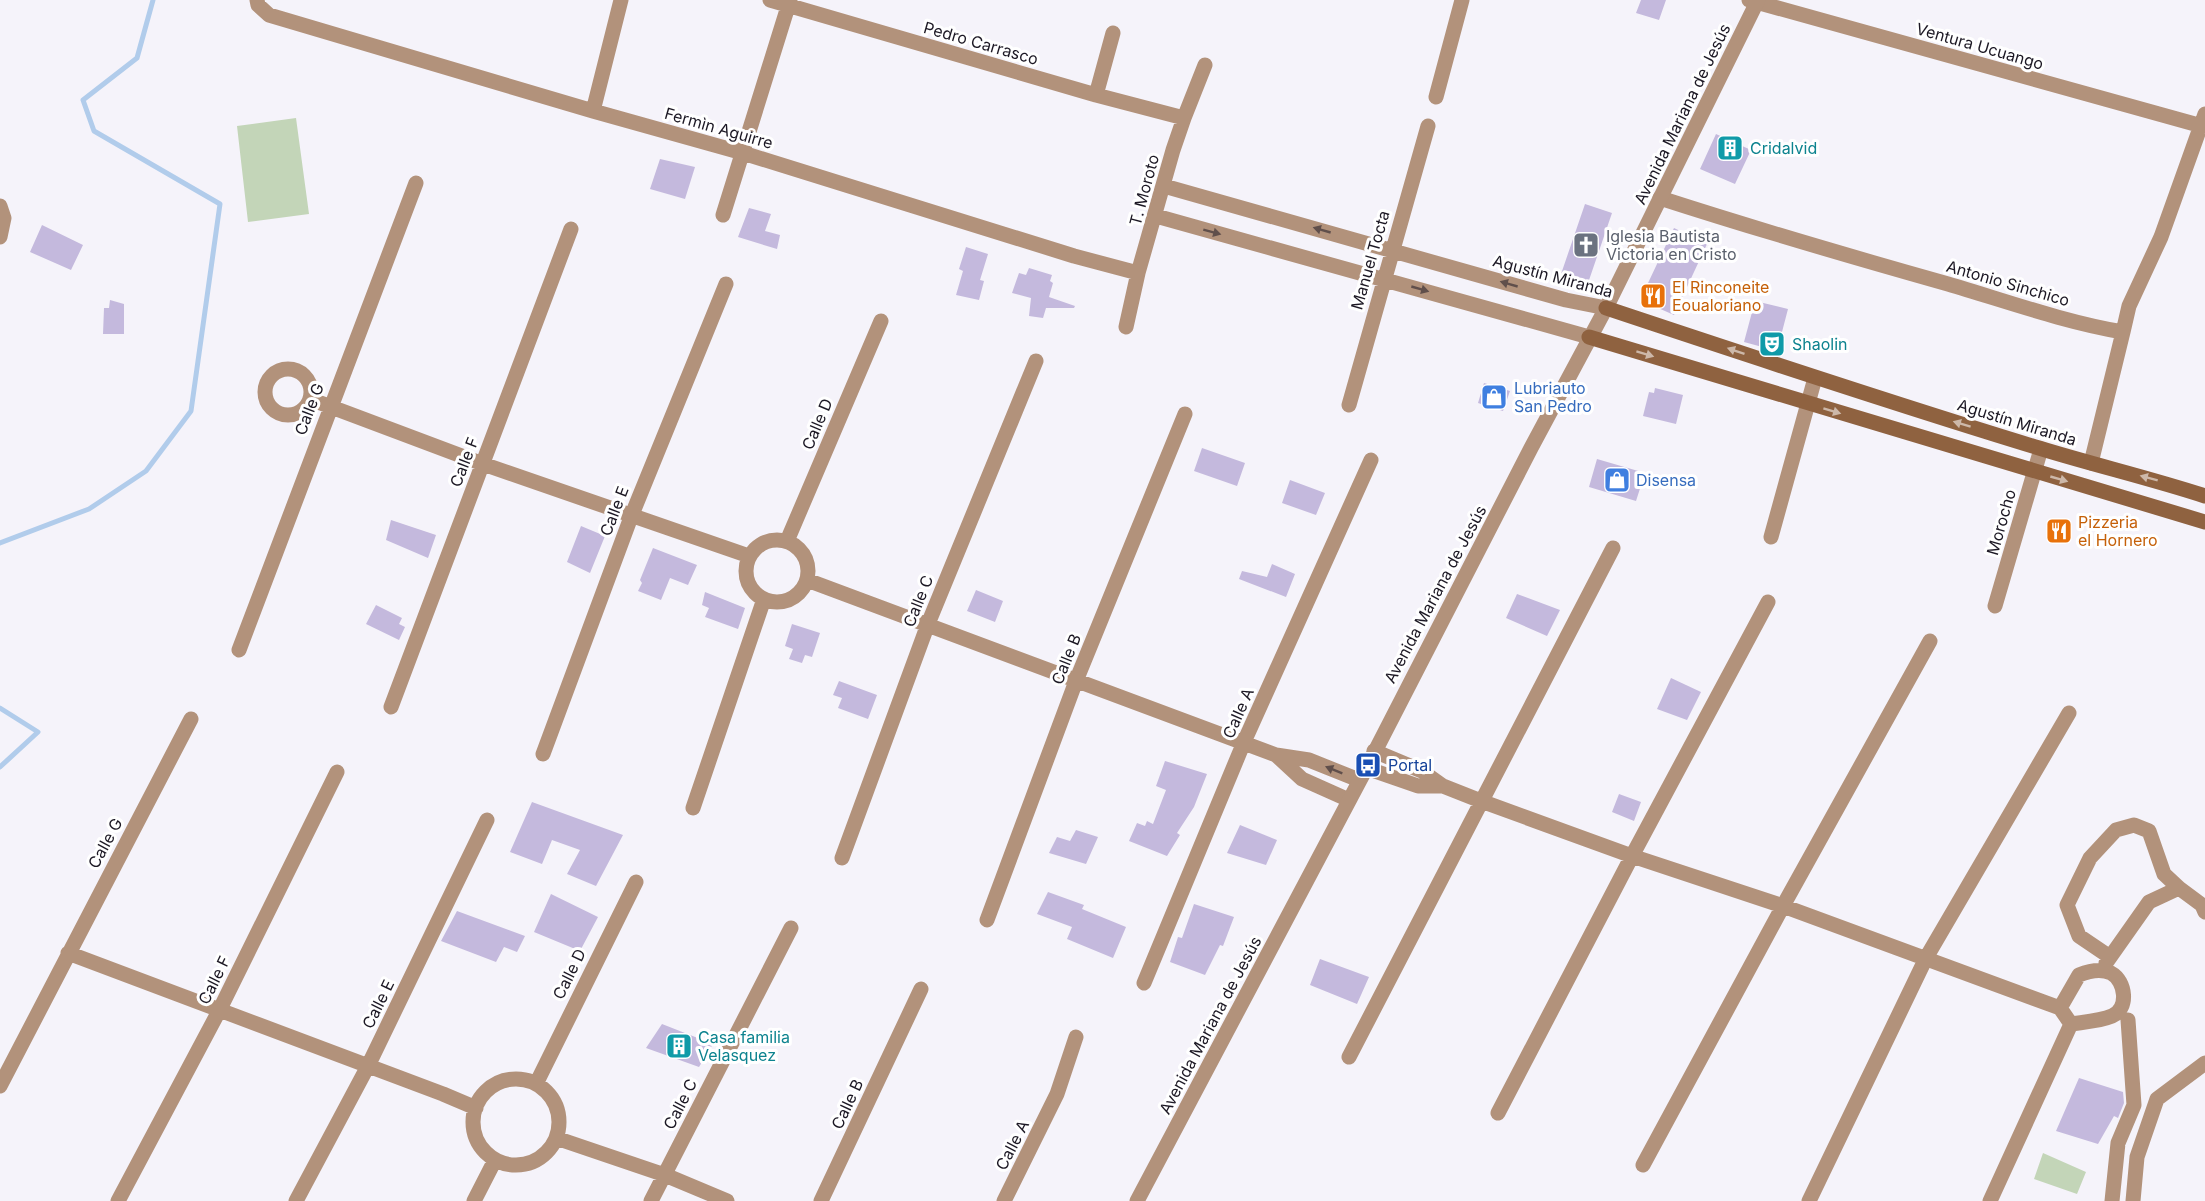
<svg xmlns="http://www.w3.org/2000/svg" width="2205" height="1201" font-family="Inter,sans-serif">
	<rect width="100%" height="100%" fill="#f5f3fa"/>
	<!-- green -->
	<path fill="#c3d5b8" d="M296,118L309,214L248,222L237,126Z
		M2043,1153L2086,1172L2077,1194L2034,1179Z"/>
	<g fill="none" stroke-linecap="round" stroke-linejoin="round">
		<!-- stream -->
		<path stroke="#b1cceb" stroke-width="5" d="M0,543L89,509L146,471L191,411L220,204L94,131L83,100L137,58L153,0
			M0,708L38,732L0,767"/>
	</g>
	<!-- building -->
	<path fill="#c4b9dd" d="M1641,0H1666L1659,20L1636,13Z
		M1716,134L1751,150L1735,184L1700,169Z
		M660,159L695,167L685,199L650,189Z
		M1585,204L1612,213L1587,286L1560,277Z
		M749,208L771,214L765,231L780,235L777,249L738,237Z
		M42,225L83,245L71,270L30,252Z
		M1674,228L1707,244L1674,315L1640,300Z
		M966,247L988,254L980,280L984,281L979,300L956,295L963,271L959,269Z
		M1029,268L1052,275L1050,281L1053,283L1049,297L1075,306L1074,308H1046L1043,318L1029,316L1031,298L1012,293L1019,273L1026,275Z
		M110,300L124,304V334H103L104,308H109Z
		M1755,301L1788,309L1777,351L1744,342Z
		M1484,383L1510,391L1503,411L1478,403Z
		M1655,388L1683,395L1676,424L1643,416L1649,392L1654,393Z
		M1202,448L1245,463L1237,486L1194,471Z
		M1597,459L1645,473L1636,501L1589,487Z
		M1290,480L1325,493L1316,515L1282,503Z
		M391,520L436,535L428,558L386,540Z
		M581,526L605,536L590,573L567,562Z
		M653,548L697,565L688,585L670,578L661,600L638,591L642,583L640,580Z
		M1272,564L1295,574L1286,597L1239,579L1242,571L1267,577Z
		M976,590L1003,601L995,622L967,611Z
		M705,592L745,608L738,629L705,617L709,608L702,605Z
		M1517,594L1560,610L1547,636L1506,618Z
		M376,605L402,618L399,624L405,627L399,640L366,624Z
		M792,624L820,633L812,657L805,655L802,663L789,659L793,649L785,646Z
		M1671,678L1701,692L1687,720L1657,709Z
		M839,681L877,695L868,719L838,708L842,698L833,695Z
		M1165,761L1207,774L1194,807L1177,833L1180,835L1167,856L1129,841L1137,823L1145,826L1147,821L1153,824L1166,790L1156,786Z
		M1619,794L1641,802L1634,821L1612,812Z
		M532,802L623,835L596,886L567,874L580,850L552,840L542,864L510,852Z
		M1240,825L1277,840L1266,865L1227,853Z
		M1076,830L1098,837L1086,864L1049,853L1057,837L1070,841Z
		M1048,892L1084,905L1082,909L1126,927L1113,958L1067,939L1072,927L1037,914Z
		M551,894L598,917L580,951L534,932Z
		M1194,904L1234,917L1223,946L1220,945L1205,975L1170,962L1178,937L1182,938Z
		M457,911L525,936L517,952L504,947L496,962L441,941Z
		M1320,959L1369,977L1357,1004L1310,985Z
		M662,1024L713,1044L699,1067L646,1048Z
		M2079,1078L2123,1092L2124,1103L2118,1118L2114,1116L2098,1144L2056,1131Z"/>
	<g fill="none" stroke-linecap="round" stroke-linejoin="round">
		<!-- minor -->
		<path stroke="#b2927b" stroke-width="15" d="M257,0L258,5L269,15L593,111L743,153L1074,256L1138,273
			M770,0L1096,95L1184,118
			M1749,0L2202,126
			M1096,95L1113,33
			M1436,97L1462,0
			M593,111L621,0
			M1164,186L1566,300L1606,308
			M1660,198C1756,229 1852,257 1948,284C2006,301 2064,322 2123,332L2129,306L2161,237L2205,114
			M0,206L4,218L0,237
			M723,215L790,0
			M1156,216L1589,337
			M1126,327L1138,273L1173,150L1184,118L1205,65
			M265 392a23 23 0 1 1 46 0a23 23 0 1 1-46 0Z
			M310,399L483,464L749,556
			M1349,405L1428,126
			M2091,463L2123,332
			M1771,537L1815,378
			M746 571a31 31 0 1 1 62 0a31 31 0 1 1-62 0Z
			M787,541L881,321
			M807,580L1276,755L1309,760L1359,780
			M1995,606L2041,449
			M239,650L416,183
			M391,707L571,229
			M1374,751L1422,771L1443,786L1481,801L1632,856L1783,906L2060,1008L2071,1024
			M543,754L631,517L726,284
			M1276,755L1302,779L1349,800
			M1366,768L1418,786H1443
			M693,808L764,599
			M842,858L928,624L1036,361
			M987,920L1076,681L1185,414
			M68,953L443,1094L476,1108
			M2110,957L2079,936L2067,905L2090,858L2116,830L2134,825L2149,831L2164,874L2179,888
			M2106,963L2149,902L2179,888L2202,905L2205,912
			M1144,983L1244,742L1371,460
			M2060,1008L2079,975C2089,971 2100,968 2111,973C2126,981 2129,1009 2112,1016C2100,1021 2084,1022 2071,1024
			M1349,1057L1613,548
			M473 1122a43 43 0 1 1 86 0a43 43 0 1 1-86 0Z
			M536,1084L636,882
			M0,1086L191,719
			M1498,1113L1632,856L1768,602
			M556,1138L665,1175L727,1201
			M1643,1165L1783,906L1930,641
			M118,1201L219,1011L337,772
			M296,1201L368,1066L487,820
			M474,1201L495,1160
			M651,1201L791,928
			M821,1201L921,989
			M1004,1201L1057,1094L1076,1037
			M1809,1201L1926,958L2069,713
			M1990,1201L2071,1024
			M2112,1201L2118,1143L2134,1105L2128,1020
			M2133,1201L2137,1157L2157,1099L2205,1063"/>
		<!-- tertiary -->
		<path stroke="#b2927b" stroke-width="15" d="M1137,1201L1368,765L1531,448L1606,308L1758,0"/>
		<!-- secondary -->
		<path stroke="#8f6240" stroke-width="15" d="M1606,308C1750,356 1894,404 2039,448C2094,465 2150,478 2205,496
			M1589,337L2205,522"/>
	</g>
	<!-- one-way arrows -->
	<defs><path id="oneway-solid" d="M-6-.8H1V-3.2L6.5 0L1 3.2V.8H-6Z" transform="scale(1.5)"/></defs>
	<g fill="#604f4b">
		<use href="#oneway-solid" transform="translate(1322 230) rotate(-164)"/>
		<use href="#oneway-solid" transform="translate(1212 232) rotate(15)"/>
		<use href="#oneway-solid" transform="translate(1509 284) rotate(-164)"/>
		<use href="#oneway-solid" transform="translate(1420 289) rotate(16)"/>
		<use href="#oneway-solid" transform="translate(1334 770) rotate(-158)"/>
	</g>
	<g fill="#cdb8a9">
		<use href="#oneway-solid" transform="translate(1736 351) rotate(-161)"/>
		<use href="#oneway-solid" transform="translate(1645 354) rotate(17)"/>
		<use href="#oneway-solid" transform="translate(1832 411) rotate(17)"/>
		<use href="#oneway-solid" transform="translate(1962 424) rotate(-163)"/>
		<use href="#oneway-solid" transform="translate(2149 478) rotate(-165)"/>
		<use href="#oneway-solid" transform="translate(2059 479) rotate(16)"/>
	</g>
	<!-- icons -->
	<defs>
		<symbol id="building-square" viewBox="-11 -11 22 22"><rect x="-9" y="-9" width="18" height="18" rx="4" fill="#0f9aa8" stroke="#fff"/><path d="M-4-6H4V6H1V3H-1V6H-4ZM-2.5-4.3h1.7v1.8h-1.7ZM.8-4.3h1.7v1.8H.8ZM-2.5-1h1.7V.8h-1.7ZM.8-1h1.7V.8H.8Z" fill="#fff"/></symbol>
		<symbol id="church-square" viewBox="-11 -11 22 22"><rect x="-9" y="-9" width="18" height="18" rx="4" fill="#6b7280" stroke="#fff"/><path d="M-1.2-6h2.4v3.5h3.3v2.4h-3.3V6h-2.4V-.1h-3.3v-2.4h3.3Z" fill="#fff"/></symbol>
		<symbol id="restaurant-square" viewBox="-11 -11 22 22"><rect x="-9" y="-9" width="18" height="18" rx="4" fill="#e8710a" stroke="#fff"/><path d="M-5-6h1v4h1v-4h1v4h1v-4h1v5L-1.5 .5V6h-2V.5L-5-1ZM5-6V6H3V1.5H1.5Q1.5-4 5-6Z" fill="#fff"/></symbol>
		<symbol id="theatre-square" viewBox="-11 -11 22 22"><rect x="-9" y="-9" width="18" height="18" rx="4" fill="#0f9aa8" stroke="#fff"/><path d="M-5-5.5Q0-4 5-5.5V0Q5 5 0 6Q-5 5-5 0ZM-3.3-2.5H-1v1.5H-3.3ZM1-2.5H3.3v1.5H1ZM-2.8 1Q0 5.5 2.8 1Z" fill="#fff"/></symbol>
		<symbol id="shop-square" viewBox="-11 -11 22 22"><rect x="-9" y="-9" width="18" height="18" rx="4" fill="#3f7fe0" stroke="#fff"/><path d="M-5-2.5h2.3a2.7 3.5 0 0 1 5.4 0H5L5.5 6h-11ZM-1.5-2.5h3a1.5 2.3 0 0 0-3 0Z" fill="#fff"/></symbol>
		<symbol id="bus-square" viewBox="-11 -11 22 22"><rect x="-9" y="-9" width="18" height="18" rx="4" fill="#1a4fb4" stroke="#fff"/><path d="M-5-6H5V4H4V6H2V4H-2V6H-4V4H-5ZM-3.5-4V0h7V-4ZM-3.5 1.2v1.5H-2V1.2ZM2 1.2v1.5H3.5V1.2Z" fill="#fff"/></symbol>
	</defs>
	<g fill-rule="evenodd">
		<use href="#building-square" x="1715" y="133" width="30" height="30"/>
		<use href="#church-square" x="1571" y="230" width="30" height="30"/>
		<use href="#restaurant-square" x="1638" y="281" width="30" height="30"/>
		<use href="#theatre-square" x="1757" y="329" width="30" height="30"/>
		<use href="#shop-square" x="1479" y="382" width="30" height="30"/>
		<use href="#shop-square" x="1602" y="465" width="30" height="30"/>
		<use href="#restaurant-square" x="2044" y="516" width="30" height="30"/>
		<use href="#bus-square" x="1353" y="750" width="30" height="30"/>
		<use href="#building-square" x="664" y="1031" width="30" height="30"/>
	</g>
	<g text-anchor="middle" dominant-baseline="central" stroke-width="6" stroke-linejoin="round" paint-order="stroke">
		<!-- street labels -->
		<g font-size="16" fill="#1c1824" stroke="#fff">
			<text transform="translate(981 43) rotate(16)">Pedro Carrasco</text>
			<text transform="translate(1980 46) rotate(16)">Ventura Ucuango</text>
			<text transform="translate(1682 114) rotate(-64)">Avenida Mariana de Jesús</text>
			<text transform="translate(719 128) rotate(16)">Fermìn Aguirre</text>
			<text transform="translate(1144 190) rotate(-75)">T. Moroto</text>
			<text transform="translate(1370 260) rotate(-74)">Manuel Tocta</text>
			<text transform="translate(1553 276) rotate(15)">Agustín Miranda</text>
			<text transform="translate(2008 283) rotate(16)">Antonio Sinchico</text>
			<text transform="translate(309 409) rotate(-69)">Calle G</text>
			<text transform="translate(2017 422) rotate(17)">Agustín Miranda</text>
			<text transform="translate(817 424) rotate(-67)">Calle D</text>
			<text transform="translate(464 462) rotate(-69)">Calle F</text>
			<text transform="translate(614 511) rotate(-69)">Calle E</text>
			<text transform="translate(2001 522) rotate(-74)">Morocho</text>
			<text transform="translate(1435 594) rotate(-62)">Avenida Mariana de Jesús</text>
			<text transform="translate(918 601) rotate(-68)">Calle C</text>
			<text transform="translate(1066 659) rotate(-68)">Calle B</text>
			<text transform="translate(1238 713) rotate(-66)">Calle A</text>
			<text transform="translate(105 843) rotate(-62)">Calle G</text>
			<text transform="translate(569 974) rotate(-64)">Calle D</text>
			<text transform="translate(214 980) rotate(-64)">Calle F</text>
			<text transform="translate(378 1004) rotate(-64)">Calle E</text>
			<text transform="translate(1210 1025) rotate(-62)">Avenida Mariana de Jesús</text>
			<text transform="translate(680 1104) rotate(-63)">Calle C</text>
			<text transform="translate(847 1104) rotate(-65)">Calle B</text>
			<text transform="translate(1012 1145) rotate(-63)">Calle A</text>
		</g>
		<!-- culture labels -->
		<g font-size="16" fill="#0d838f" stroke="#fff" text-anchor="start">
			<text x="1750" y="148">Cridalvid</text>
			<text x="1792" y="344">Shaolin</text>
			<text x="698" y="1037">Casa familia<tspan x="698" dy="18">Velasquez</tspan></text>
		</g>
		<!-- worship labels -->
		<g font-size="16" fill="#5b616d" stroke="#fff" text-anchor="start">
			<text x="1606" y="236">Iglesia Bautista<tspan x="1606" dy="18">Victoria en Cristo</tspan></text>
		</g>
		<!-- food labels -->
		<g font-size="16" fill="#c56008" stroke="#fff" text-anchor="start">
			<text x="1672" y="287">El Rinconeite<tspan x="1672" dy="18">Eoualoriano</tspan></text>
			<text x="2078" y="522">Pizzeria<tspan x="2078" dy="18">el Hornero</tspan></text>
		</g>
		<!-- shop labels -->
		<g font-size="16" fill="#366cbe" stroke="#fff" text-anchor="start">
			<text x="1514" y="388">Lubriauto<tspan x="1514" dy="18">San Pedro</tspan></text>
			<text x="1636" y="480">Disensa</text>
		</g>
		<!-- transit labels -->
		<g font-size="16" fill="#164399" stroke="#fff" text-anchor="start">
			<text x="1388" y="765">Portal</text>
		</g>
	</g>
</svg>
